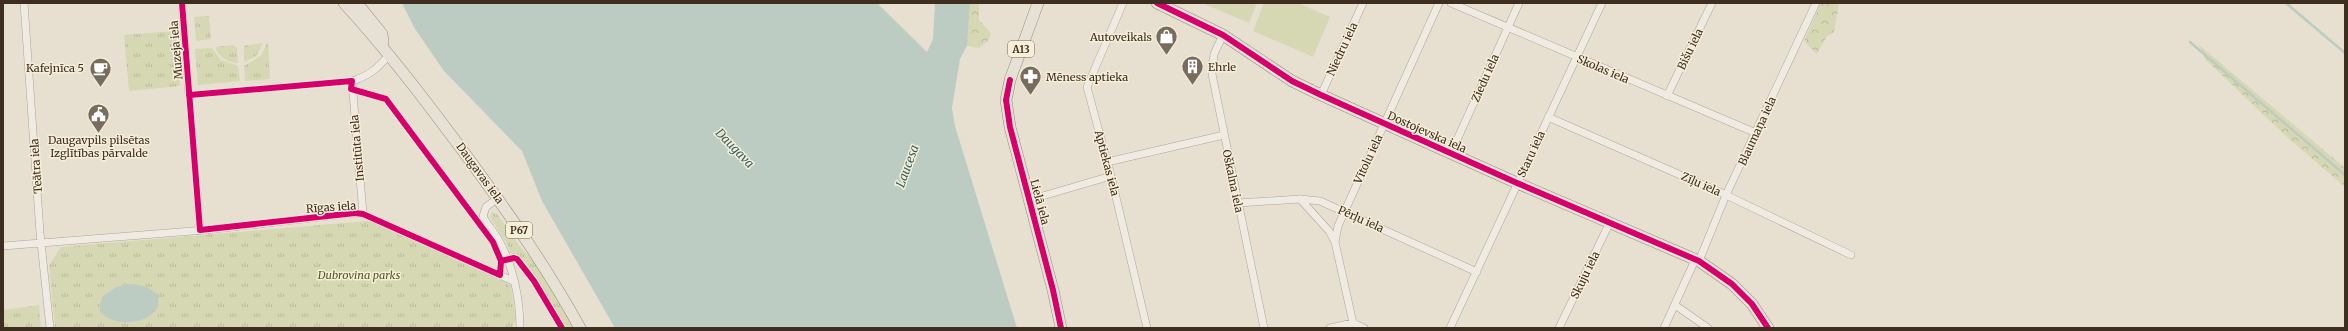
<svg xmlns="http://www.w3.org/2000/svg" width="2348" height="331" font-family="Merriweather,serif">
	<defs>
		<pattern id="grass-tufts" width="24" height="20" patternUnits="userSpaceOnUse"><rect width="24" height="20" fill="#d6d7b3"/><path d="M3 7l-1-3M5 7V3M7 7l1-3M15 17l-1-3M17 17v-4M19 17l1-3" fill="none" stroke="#b9b99a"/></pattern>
		<pattern id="forest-crowns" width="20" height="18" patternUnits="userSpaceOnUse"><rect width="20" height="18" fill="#d6d7b3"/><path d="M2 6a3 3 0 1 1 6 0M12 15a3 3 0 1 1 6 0" fill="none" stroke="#b9b99a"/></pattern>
	</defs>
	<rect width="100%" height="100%" fill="#e7e0d1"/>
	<!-- grass -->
	<path fill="url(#grass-tufts)" d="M209,16L211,39L196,41L194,17Z
		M175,31L180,86L129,91L124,35Z
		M268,41L270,79L245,81L244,66L261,56Z
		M263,43L256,56L244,62V46Z
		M233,45L237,48L238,63C229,63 218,57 215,47Z
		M212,48L221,60L238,66L240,81L198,85L195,49Z
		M492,212L498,215L521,248L535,262L576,328H564L536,282L517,257H512L507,244L490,217Z
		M368,221L507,283L511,287L516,319L512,328H55L49,265L61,247Z
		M39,305L41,328H3V310Z"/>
	<!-- forest -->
	<path fill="url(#forest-crowns)" d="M970,3H979V20L991,33L989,40L979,48L967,46Z
		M1821,3H1839L1834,32L1827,36L1817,54L1804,41Z
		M2198,44L2345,168V187L2286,136L2206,60Z"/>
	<!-- garden -->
	<path fill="#d6d7b3" d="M1202,3H1257L1249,23Z
		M1264,3H1298L1330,17L1313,57L1253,31Z"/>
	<!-- water -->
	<path fill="#bcccc2" d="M402,3H877L927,52L933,39L935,3H970L967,46L960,59L952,108L955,126L1017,328H615L542,201L522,151L444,71L415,29Z
		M133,284L147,287L157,294C168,323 113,331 100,311L102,297L116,287Z"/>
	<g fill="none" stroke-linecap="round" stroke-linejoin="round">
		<!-- stream -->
		<path stroke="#bcccc2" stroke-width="2.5" d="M2286,3L2345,53
			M2190,42L2345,175"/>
		<defs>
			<path id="minor" d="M24,3L40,233L50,328
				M182,3L189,95
				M1123,3L1087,87L1111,176L1147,328
				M1451,3L1756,133
				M1223,35L1214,54L1212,74L1264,328
				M1321,95L1363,3
				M1667,96L1712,3
				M1548,117L1726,195L1851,255
				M1451,153L1519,3
				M1107,162L1224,135
				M197,190L200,230
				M498,198L486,207L483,216C486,224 494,231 498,239C513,264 520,299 520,328
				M1300,199L1329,231L1335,242
				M1029,200L1111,176
				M1238,203L1300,199L1320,201L1477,272
				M363,214L352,81C369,76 378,68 390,54
				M3,246L205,230L355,213L363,214L513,281
				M1699,261L1726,195L1816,3
				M1675,305L1708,328
				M1353,323L1335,242L1338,226L1439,3
				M1330,328L1353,323L1364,328
				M1450,328L1602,3
				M1559,328L1610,222
				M1664,328L1695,260"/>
			<path id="primary" d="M344,3C387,50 425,100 463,151C505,208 546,266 580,328
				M357,3L382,34L383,42
				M1038,3L1010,80L1006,100L1010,127L1053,290L1061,328
				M1157,3L1223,35L1292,81L1321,95L1517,183L1699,261L1732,284L1752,304L1768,328"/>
		</defs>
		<!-- minor casing -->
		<use href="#minor" stroke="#ada599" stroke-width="8"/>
		<!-- primary casing -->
		<use href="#primary" stroke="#928b80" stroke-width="12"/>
		<!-- minor -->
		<use href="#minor" stroke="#efebe3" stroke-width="7"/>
		<!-- primary -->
		<use href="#primary" stroke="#e6e1d4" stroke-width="11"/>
		<defs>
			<path id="cycleway" d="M182,3L200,230L355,213L363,214L500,275L501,261L493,242L386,99L351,89L352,81L189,95
				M1157,3L1223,35L1292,81L1321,95L1517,183L1699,261L1732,284L1752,304L1768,328
				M1010,80L1006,100L1010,127L1053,290L1061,328
				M501,261L514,258L517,259L534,281L562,328"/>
		</defs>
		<!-- cycleway casing -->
		<use href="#cycleway" stroke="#f7eed8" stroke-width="8"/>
		<!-- cycleway -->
		<use href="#cycleway" stroke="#d6006c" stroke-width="6"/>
	</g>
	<!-- icons -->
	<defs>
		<symbol id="shop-pin" viewBox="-11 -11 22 30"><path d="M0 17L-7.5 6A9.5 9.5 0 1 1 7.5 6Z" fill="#786c5e" stroke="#f7eed8"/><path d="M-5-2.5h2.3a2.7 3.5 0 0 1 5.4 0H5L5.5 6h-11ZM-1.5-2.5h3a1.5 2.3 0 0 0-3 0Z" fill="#fff"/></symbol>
		<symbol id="building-pin" viewBox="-11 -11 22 30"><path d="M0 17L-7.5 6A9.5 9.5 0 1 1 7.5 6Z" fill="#786c5e" stroke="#f7eed8"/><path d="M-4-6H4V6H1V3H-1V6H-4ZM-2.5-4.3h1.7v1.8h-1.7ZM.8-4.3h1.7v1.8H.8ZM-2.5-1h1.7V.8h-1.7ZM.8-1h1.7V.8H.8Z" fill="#fff"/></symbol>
		<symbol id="cafe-pin" viewBox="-11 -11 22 30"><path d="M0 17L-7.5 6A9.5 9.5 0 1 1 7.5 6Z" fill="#786c5e" stroke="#f7eed8"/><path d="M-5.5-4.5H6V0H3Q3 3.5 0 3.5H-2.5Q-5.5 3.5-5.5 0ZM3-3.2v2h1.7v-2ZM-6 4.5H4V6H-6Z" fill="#fff"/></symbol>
		<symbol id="pharmacy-pin" viewBox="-11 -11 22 30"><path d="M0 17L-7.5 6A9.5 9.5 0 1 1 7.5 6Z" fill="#786c5e" stroke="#f7eed8"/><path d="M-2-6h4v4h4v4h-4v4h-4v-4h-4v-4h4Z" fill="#fff"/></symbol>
		<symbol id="civic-pin" viewBox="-11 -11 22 30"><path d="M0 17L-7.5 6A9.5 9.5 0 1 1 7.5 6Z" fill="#786c5e" stroke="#f7eed8"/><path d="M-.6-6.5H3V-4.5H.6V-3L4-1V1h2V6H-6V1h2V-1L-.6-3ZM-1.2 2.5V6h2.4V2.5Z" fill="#fff"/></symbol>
	</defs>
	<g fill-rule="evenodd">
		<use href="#shop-pin" x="1154" y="24" width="25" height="34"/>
		<use href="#building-pin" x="1180" y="54" width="25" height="34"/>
		<use href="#cafe-pin" x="88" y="56" width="25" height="34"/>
		<use href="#pharmacy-pin" x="1018" y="64" width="25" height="34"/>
		<use href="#civic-pin" x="86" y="102" width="25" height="34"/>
	</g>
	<g text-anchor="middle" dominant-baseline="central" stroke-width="3" stroke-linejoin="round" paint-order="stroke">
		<!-- shield labels -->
		<g fill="#f7eed8" stroke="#756857" stroke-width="1">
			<rect x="1008" y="41" width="26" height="16" rx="3"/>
			<rect x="506" y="222" width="26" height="16" rx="3"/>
		</g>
		<g font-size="10" font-weight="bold" fill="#3d2e20">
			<text x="1021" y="49">A13</text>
			<text x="519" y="230">P67</text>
		</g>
		<!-- poi labels -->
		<g font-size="11" fill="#3d2e20" stroke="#f7eed8" text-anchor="end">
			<text x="1152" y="37">Autoveikals</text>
			<text x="1208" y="67" text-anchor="start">Ehrle</text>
			<text x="84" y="68">Kafejnīca 5</text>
			<text x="1046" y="77" text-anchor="start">Mēness aptieka</text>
			<text x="99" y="140" text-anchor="middle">Daugavpils pilsētas<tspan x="99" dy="13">Izglītības pārvalde</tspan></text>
		</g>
		<!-- street labels -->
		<g font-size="11" fill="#3d2e20" stroke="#f7eed8">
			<text transform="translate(1342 49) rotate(-65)">Niedru iela</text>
			<text transform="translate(1690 49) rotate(-64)">Bišu iela</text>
			<text transform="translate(176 50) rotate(-95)">Muzeja iela</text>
			<text transform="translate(1603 69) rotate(23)">Skolas iela</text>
			<text transform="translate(1485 78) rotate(-66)">Ziedu iela</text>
			<text transform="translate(1757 131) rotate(-65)">Blaumaņa iela</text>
			<text transform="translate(1427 132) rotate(24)">Dostojevska iela</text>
			<text transform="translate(357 148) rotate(-95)">Institūta iela</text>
			<text transform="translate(1531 154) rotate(-65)">Staru iela</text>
			<text transform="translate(1368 159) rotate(-65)">Vītolu iela</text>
			<text transform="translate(1107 163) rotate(75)">Aptiekas iela</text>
			<text transform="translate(36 166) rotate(-94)">Teātra iela</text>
			<text transform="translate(480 173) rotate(54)">Daugavas iela</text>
			<text transform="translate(1233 181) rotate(78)">Oškalna iela</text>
			<text transform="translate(1701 184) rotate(24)">Zīļu iela</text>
			<text transform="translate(1040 202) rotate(75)">Lielā iela</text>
			<text transform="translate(331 207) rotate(-4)">Rīgas iela</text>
			<text transform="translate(1361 219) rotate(24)">Pērļu iela</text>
			<text transform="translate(1585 275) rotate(-64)">Skuju iela</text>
		</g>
		<!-- park labels -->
		<g font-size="11" font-style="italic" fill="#4d5a26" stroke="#f7eed8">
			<text x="359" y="275">Dubrovina parks</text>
		</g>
		<!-- water labels -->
		<g font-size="12" font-style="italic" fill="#2f5d5a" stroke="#f7eed8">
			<text transform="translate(735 148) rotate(46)">Daugava</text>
			<text transform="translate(907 166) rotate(-70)">Laucesa</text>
		</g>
	</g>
	<!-- border -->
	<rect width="2348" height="331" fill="none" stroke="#3d2e20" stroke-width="8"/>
</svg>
